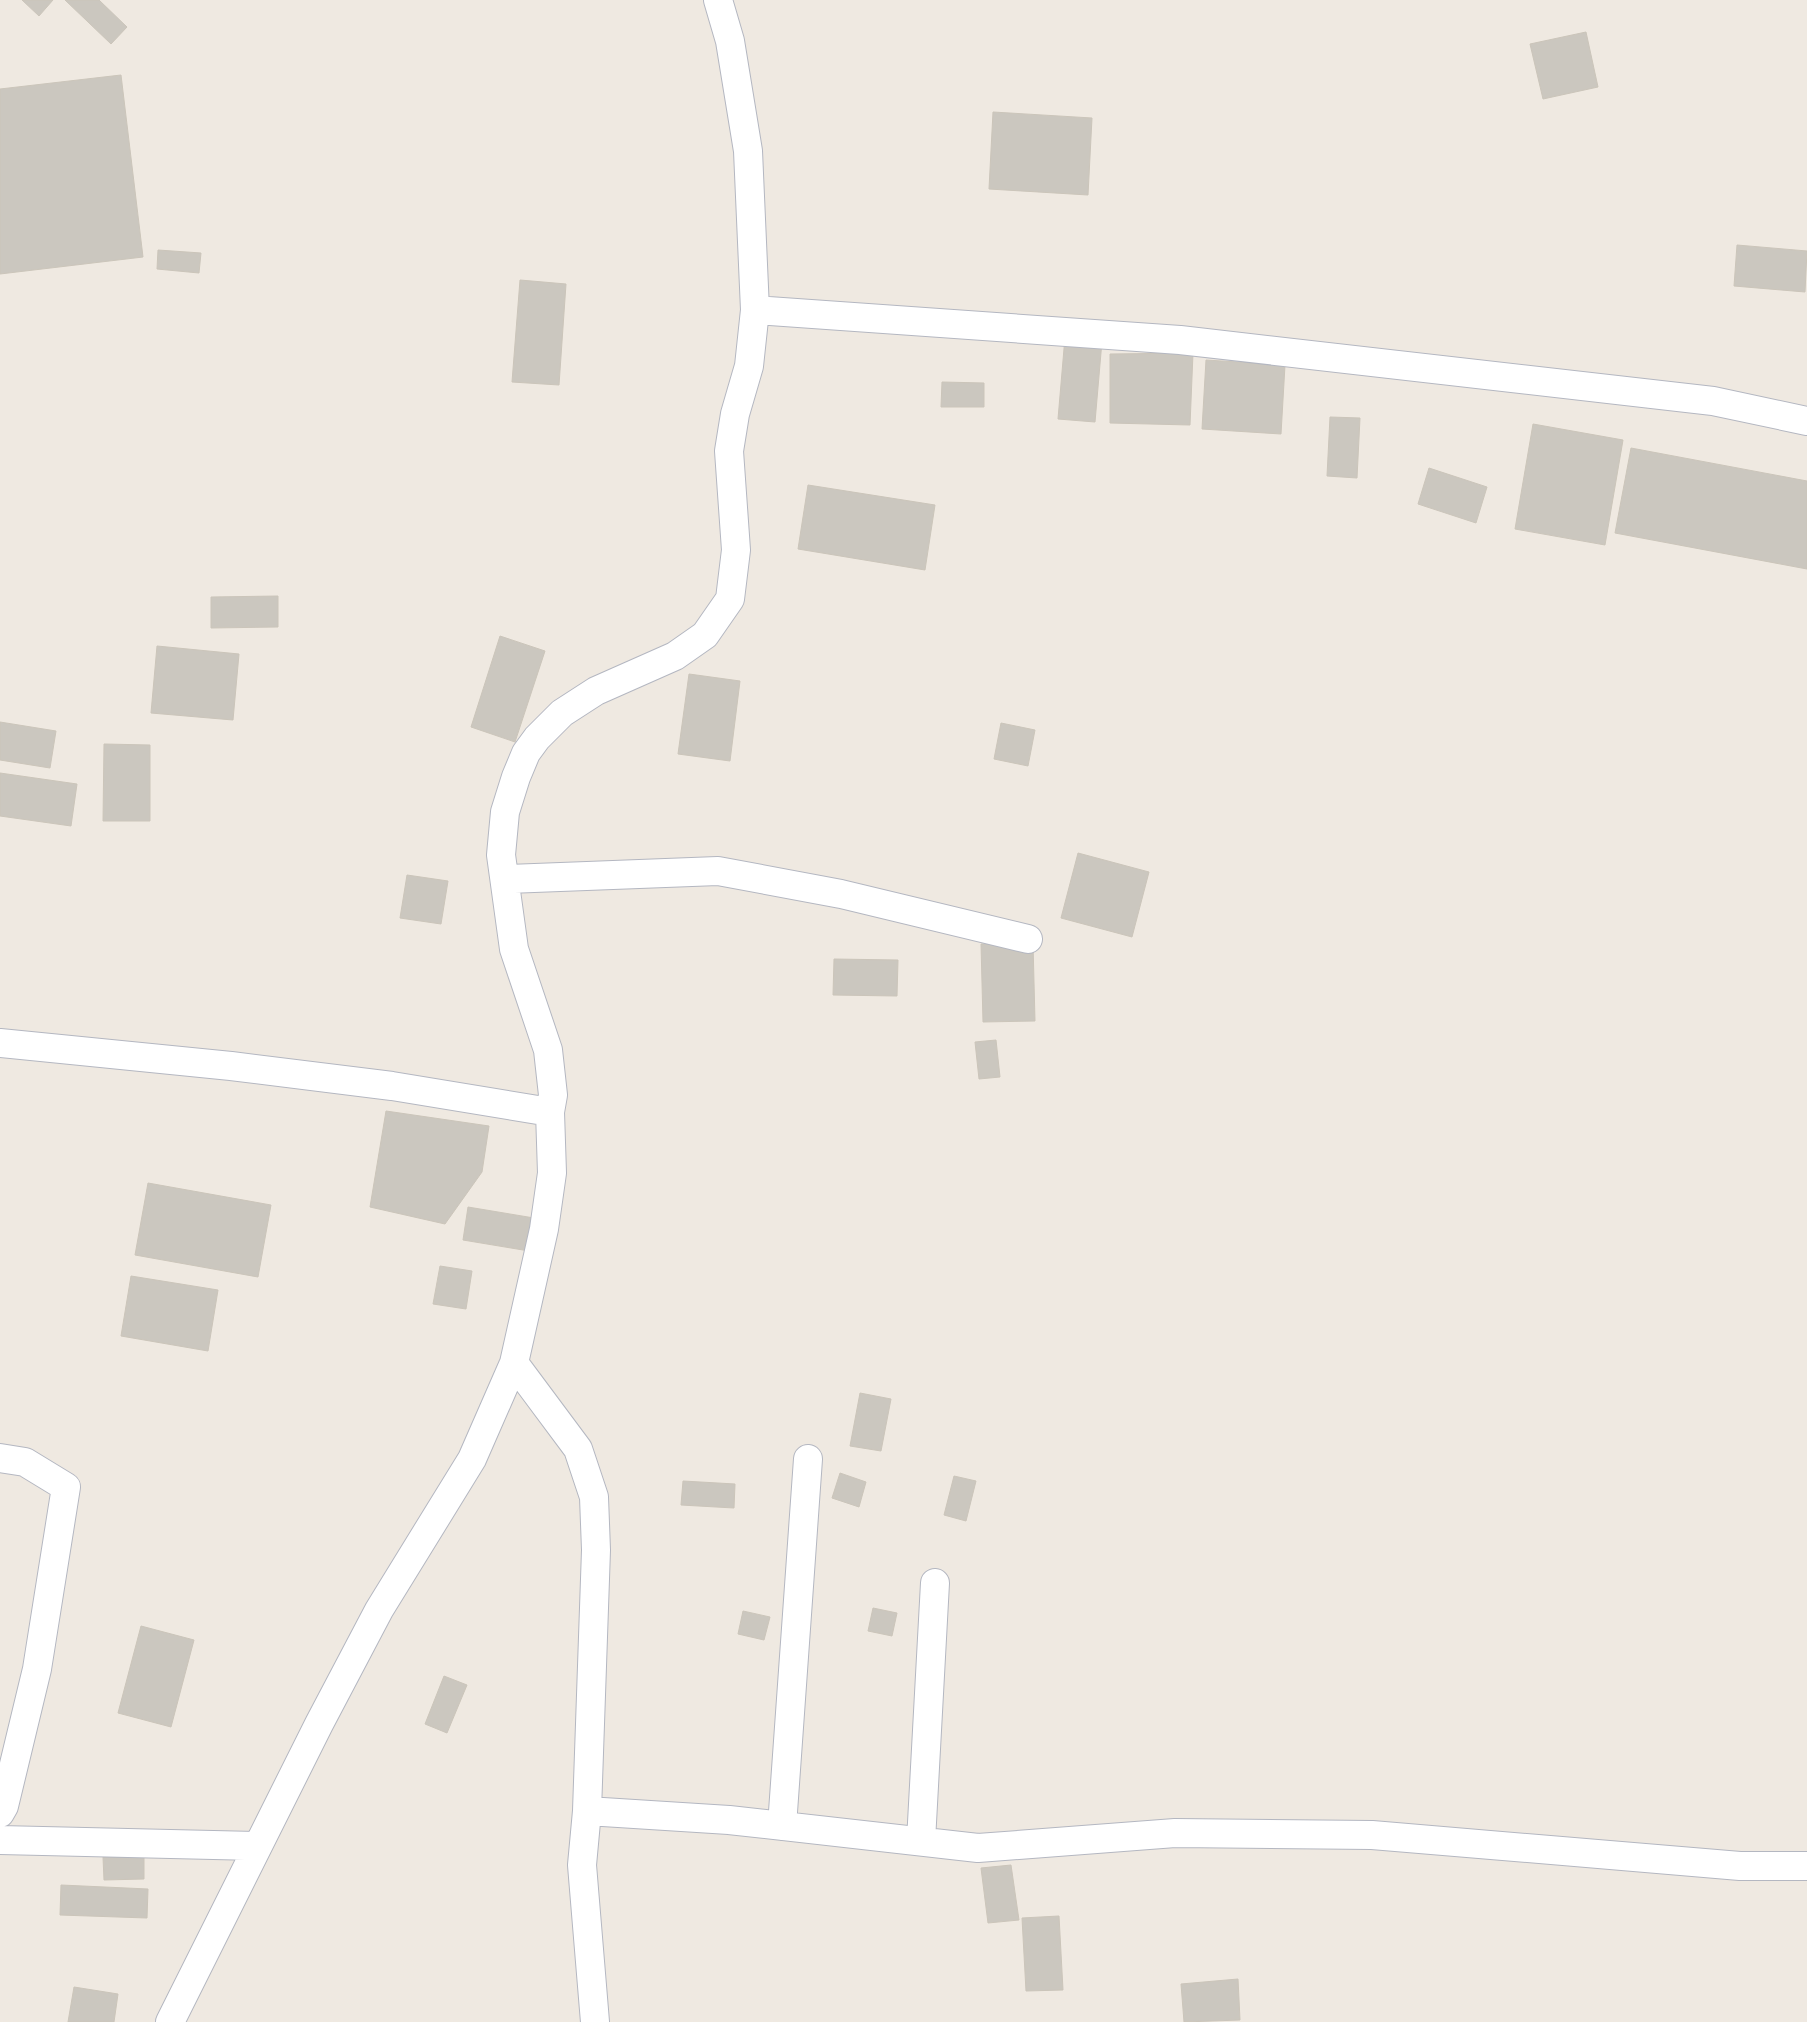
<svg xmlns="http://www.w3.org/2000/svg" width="1807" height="2022" font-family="'Exo 2',sans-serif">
	<rect width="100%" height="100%" fill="#efe9e1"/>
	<!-- building -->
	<path fill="#cbc7bf" stroke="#cbc5ba" d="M22,0H53L39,16Z
		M65,0H99L127,27L111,44Z
		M1586,32L1598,87L1543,99L1530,44Z
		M121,75L143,257L0,274V89Z
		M993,112L1092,118L1088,195L989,189Z
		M1737,245L1807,251L1805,292L1734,286Z
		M158,250L201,253L199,273L157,269Z
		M520,280L566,284L559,385L512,382Z
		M1065,337L1102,341L1095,422L1058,419Z
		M1193,353L1190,425L1110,423V354Z
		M1206,360L1285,365L1281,434L1202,429Z
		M942,382L984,383V407H941Z
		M1330,417L1360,418L1357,478L1327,476Z
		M1533,424L1623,440L1605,545L1515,529Z
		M1631,448L1807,481V569L1615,533Z
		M1429,468L1487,487L1476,523L1418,504Z
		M808,485L935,505L925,570L798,549Z
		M278,596V627L211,628V597Z
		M500,636L545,651L515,742L471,727Z
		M157,646L239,654L233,720L151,713Z
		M689,674L740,681L730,761L678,754Z
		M0,722L56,731L50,768L0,760Z
		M1001,723L1035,730L1028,766L994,759Z
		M104,744L150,745V821H103Z
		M0,773L77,784L71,826L0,816Z
		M1078,853L1149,872L1132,937L1061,918Z
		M407,875L448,881L441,924L400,918Z
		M1033,943L1035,1021L983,1022L981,944Z
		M834,959L898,960L897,996L833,995Z
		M996,1040L1000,1077L979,1079L975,1042Z
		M386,1111L489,1126L482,1172L445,1224L370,1207Z
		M148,1183L271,1205L258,1277L135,1255Z
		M468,1207L534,1218L529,1251L463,1240Z
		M440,1266L472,1271L466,1309L433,1304Z
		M131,1276L218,1290L208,1351L121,1336Z
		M860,1393L891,1399L881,1451L850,1446Z
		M840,1473L866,1482L859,1507L832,1498Z
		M954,1476L976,1481L966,1521L944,1515Z
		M683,1481L735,1484L734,1508L681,1505Z
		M873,1608L897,1613L892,1636L868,1631Z
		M743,1611L770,1617L764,1640L738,1634Z
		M141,1626L194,1640L171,1727L118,1713Z
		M444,1676L467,1685L447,1733L425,1724Z
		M103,1857H144V1879L104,1880Z
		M1011,1865L1019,1920L988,1923L981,1868Z
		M61,1885L148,1889L147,1918L60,1915Z
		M1059,1916L1063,1990L1026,1991L1022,1918Z
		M1238,1979L1240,2020L1184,2022L1181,1984Z
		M74,1987L118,1994L114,2022H68Z"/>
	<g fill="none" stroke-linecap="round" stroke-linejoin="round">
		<defs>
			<path id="minor" d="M755,310L1180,340L1713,401L1807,421
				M506,879L718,871L841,894L1028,939
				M0,1043L231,1066L392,1086L550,1112
				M514,1363L578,1449L594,1497L596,1550L587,1811L582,1865L595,2022
				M0,1458L25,1462L66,1487L37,1669L4,1806L0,1813
				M587,1811L729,1820L978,1848L1175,1833L1372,1835L1740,1866H1807
				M782,1826L808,1459
				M0,1840L257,1846
				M921,1841L935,1583
				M170,2022L319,1724L379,1610L472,1459L514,1363L544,1229L552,1173L550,1112L553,1095L548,1050L514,949L501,855L505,812L516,777L526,753L537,738L562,713L596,691L675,656L705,635L730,599L736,550L729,451L735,414L749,366L755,310L748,151L730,41L718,0"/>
		</defs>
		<!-- minor casing -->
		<use href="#minor" stroke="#b4b7c1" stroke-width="30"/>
		<!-- minor -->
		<use href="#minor" stroke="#fff" stroke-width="28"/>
	</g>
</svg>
